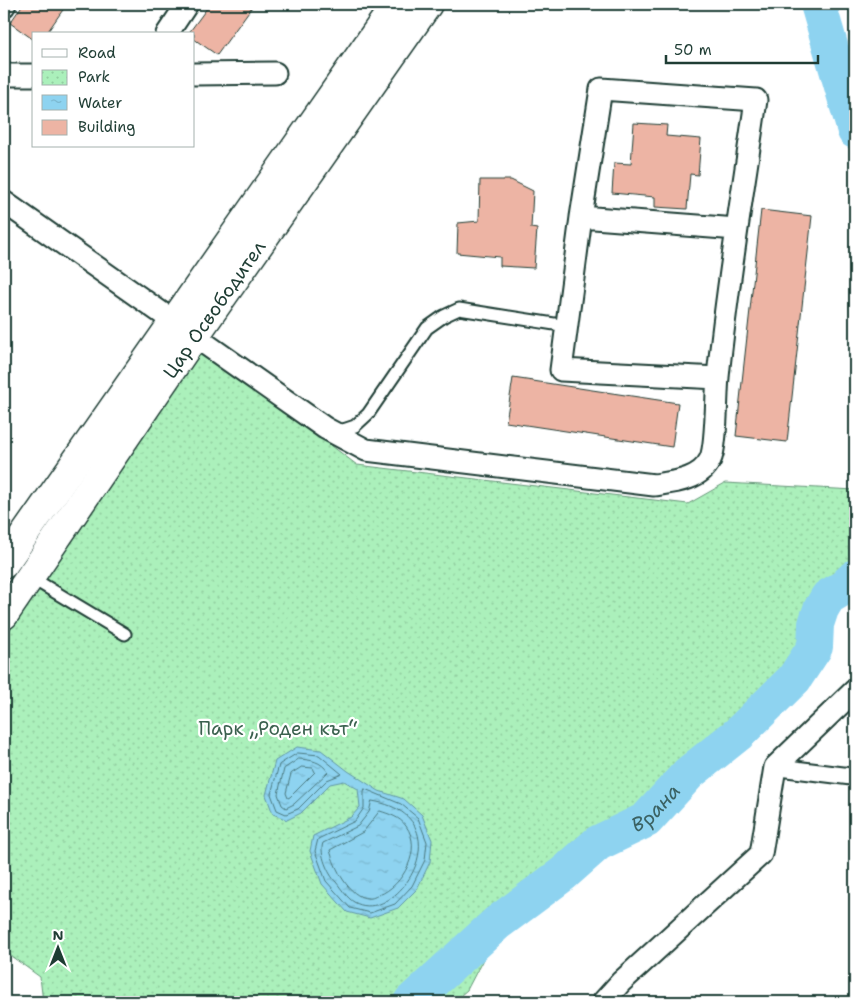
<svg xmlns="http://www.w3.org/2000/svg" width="859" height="1006" font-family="'Shantell Sans',sans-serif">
	<defs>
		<pattern id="park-dots" width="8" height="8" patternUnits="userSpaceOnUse" patternTransform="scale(1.25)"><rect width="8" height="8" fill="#abf0bb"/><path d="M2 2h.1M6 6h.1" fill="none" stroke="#93cfa1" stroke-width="1.8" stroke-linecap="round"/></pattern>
		<pattern id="water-ripples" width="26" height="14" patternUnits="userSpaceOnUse" patternTransform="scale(1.25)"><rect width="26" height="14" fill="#8ed3f0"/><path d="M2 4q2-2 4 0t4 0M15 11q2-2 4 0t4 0" fill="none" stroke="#7ab6ce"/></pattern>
	</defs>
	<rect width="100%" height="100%" fill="#fff"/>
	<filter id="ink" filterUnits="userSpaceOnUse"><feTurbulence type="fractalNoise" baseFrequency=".02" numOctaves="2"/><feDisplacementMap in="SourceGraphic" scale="10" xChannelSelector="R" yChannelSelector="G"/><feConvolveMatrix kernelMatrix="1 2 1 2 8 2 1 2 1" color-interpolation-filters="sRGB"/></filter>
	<g filter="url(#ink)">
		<!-- park -->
		<path fill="url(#park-dots)" stroke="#659678" d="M199,345L357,465L688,504L725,483L855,490V577L779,686L725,748L638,815L585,847L554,862L531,887L490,946L467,990L453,1002H43L40,977L4,951V630Z"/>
		<!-- water -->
		<path fill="url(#water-ripples)" stroke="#6297a5" d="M297,747L321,750L348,771L379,791L404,799L422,815L432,840L430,862L417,889L398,908L370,918L347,912L322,884L310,851L313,836L351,817L360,807L358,789L344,781L330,784L301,813L287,820L273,814L266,795L275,761Z"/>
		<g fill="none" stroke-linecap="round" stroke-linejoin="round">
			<!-- shore -->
			<path stroke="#4b797f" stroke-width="1" d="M298,753L319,755L342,774L327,780L298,809L286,814L277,810L271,794L279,765Z
				M299,759C311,760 321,761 328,772L294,804L286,808L282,805L278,794L284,769Z
				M302,767L313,768L315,772L290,797L288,798L286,793L291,774Z
				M365,789L401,804L418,818L427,842L425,860L412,886L395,904L370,913L350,908L326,881L315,851L318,839L355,821L364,808V792Z
				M372,801C466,816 399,928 354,902C347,898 341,888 336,882C328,874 319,853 323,843L358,826L369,812Z
				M380,811C389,814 400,817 406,826C423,849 403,886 379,895C376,896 372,899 368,898C349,898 334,866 330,850L363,832Z"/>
			<!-- river -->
			<g stroke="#8ed3f0" stroke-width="36">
				<path d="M818,4L855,131"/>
				<path id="s1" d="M411,1002L497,923L563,874L598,843L646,820L689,773L738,734L794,679L815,647L816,624L821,609L828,597L843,588L855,577"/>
			</g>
		</g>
		<!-- building -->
		<path fill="#edb4a4" stroke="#1f3d34" d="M23,4H67L46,34H34V40L10,23Z
			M210,4H254L217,55L194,39V34H188Z
			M634,123L667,125L666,136L701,139L698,175L690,174L687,209L655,207V197L612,193L614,163L631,164Z
			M480,180H511L533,191L531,228L537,229L534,268L500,266V257L457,253L458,223L479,221Z
			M761,210L812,216L787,442L736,436Z
			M513,378L678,403L672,447L506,422Z"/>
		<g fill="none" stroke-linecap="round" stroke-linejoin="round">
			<defs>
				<path id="service" d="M335,429L343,430L355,426L368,414L427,328L444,316L459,309L567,326
					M30,577L125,634"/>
				<path id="pedestrian" d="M775,767L855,777"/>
				<path id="minor" d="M4,6L5,4
					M167,34L187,4
					M194,74L275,73
					M4,75H34
					M4,202L325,428L366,450L654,485C674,482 700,480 710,460C717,447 716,395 718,377C727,285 743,192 756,100L601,89L581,217L561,370L718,378
					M581,217L737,229
					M603,1002L621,982L761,854L775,767L855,690"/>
				<g id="tertiary">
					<path d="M4,564L396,4"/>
					<path id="s2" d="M4,615L185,350L428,4"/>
				</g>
			</defs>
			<!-- service casing -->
			<use href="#service" stroke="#1f3d34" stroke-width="15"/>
			<!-- pedestrian casing -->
			<use href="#pedestrian" stroke="#1f3d34" stroke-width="20"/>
			<!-- minor casing -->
			<use href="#minor" stroke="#1f3d34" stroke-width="25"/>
			<!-- tertiary casing -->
			<use href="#tertiary" stroke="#1f3d34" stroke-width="31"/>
			<!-- service -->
			<use href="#service" stroke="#fff" stroke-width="11"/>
			<!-- pedestrian -->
			<use href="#pedestrian" stroke="#fff" stroke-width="16"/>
			<!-- minor -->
			<use href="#minor" stroke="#fff" stroke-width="21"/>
			<!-- tertiary -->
			<use href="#tertiary" stroke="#fff" stroke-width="28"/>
		</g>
	</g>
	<g text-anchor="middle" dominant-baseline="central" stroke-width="4.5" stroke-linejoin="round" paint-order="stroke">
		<!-- street labels -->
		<g font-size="19" fill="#1f3d34" stroke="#fff">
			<text stroke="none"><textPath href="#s2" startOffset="371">Цар Освободител</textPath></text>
		</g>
		<!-- park labels -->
		<g font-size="19" fill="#3b614f" stroke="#fff">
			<text x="278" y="728">Парк „Роден кът“</text>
		</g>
		<!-- water labels -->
		<g font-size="20" font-style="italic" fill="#3b6263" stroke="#fff">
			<text stroke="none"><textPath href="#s1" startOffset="314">Врана</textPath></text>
		</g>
	</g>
	<!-- margin -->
	<rect width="859" height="1006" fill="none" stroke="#fff" stroke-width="20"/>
	<rect x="10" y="10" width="839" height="986" fill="none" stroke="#1f3d34" stroke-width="2" filter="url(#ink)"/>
	<!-- legend -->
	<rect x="32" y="32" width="162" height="115" fill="#ffffff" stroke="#a5b1ae"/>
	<rect x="42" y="49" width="25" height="8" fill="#ffffff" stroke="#a5b1ae"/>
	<text x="78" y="58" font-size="15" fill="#1f3d34">Road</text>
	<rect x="42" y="70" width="25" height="15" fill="url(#park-dots)" stroke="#a5b1ae"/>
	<text x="78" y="82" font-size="15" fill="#1f3d34">Park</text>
	<rect x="42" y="95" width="25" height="15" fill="url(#water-ripples)" stroke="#a5b1ae"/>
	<text x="78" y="108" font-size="15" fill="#1f3d34">Water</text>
	<rect x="42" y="120" width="25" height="15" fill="#edb4a4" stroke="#a5b1ae"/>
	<text x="78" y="132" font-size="15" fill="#1f3d34">Building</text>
	<!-- north arrow -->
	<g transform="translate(58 948)" stroke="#ffffff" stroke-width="4" paint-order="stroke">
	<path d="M0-4L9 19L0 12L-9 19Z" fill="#1f3d34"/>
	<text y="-8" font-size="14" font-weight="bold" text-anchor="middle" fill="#1f3d34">N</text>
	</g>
	<!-- scale -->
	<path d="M666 55v8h152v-8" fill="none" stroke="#1f3d34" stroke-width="2.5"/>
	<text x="674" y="55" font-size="15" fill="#1f3d34" stroke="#ffffff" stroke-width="4" paint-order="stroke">50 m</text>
</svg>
